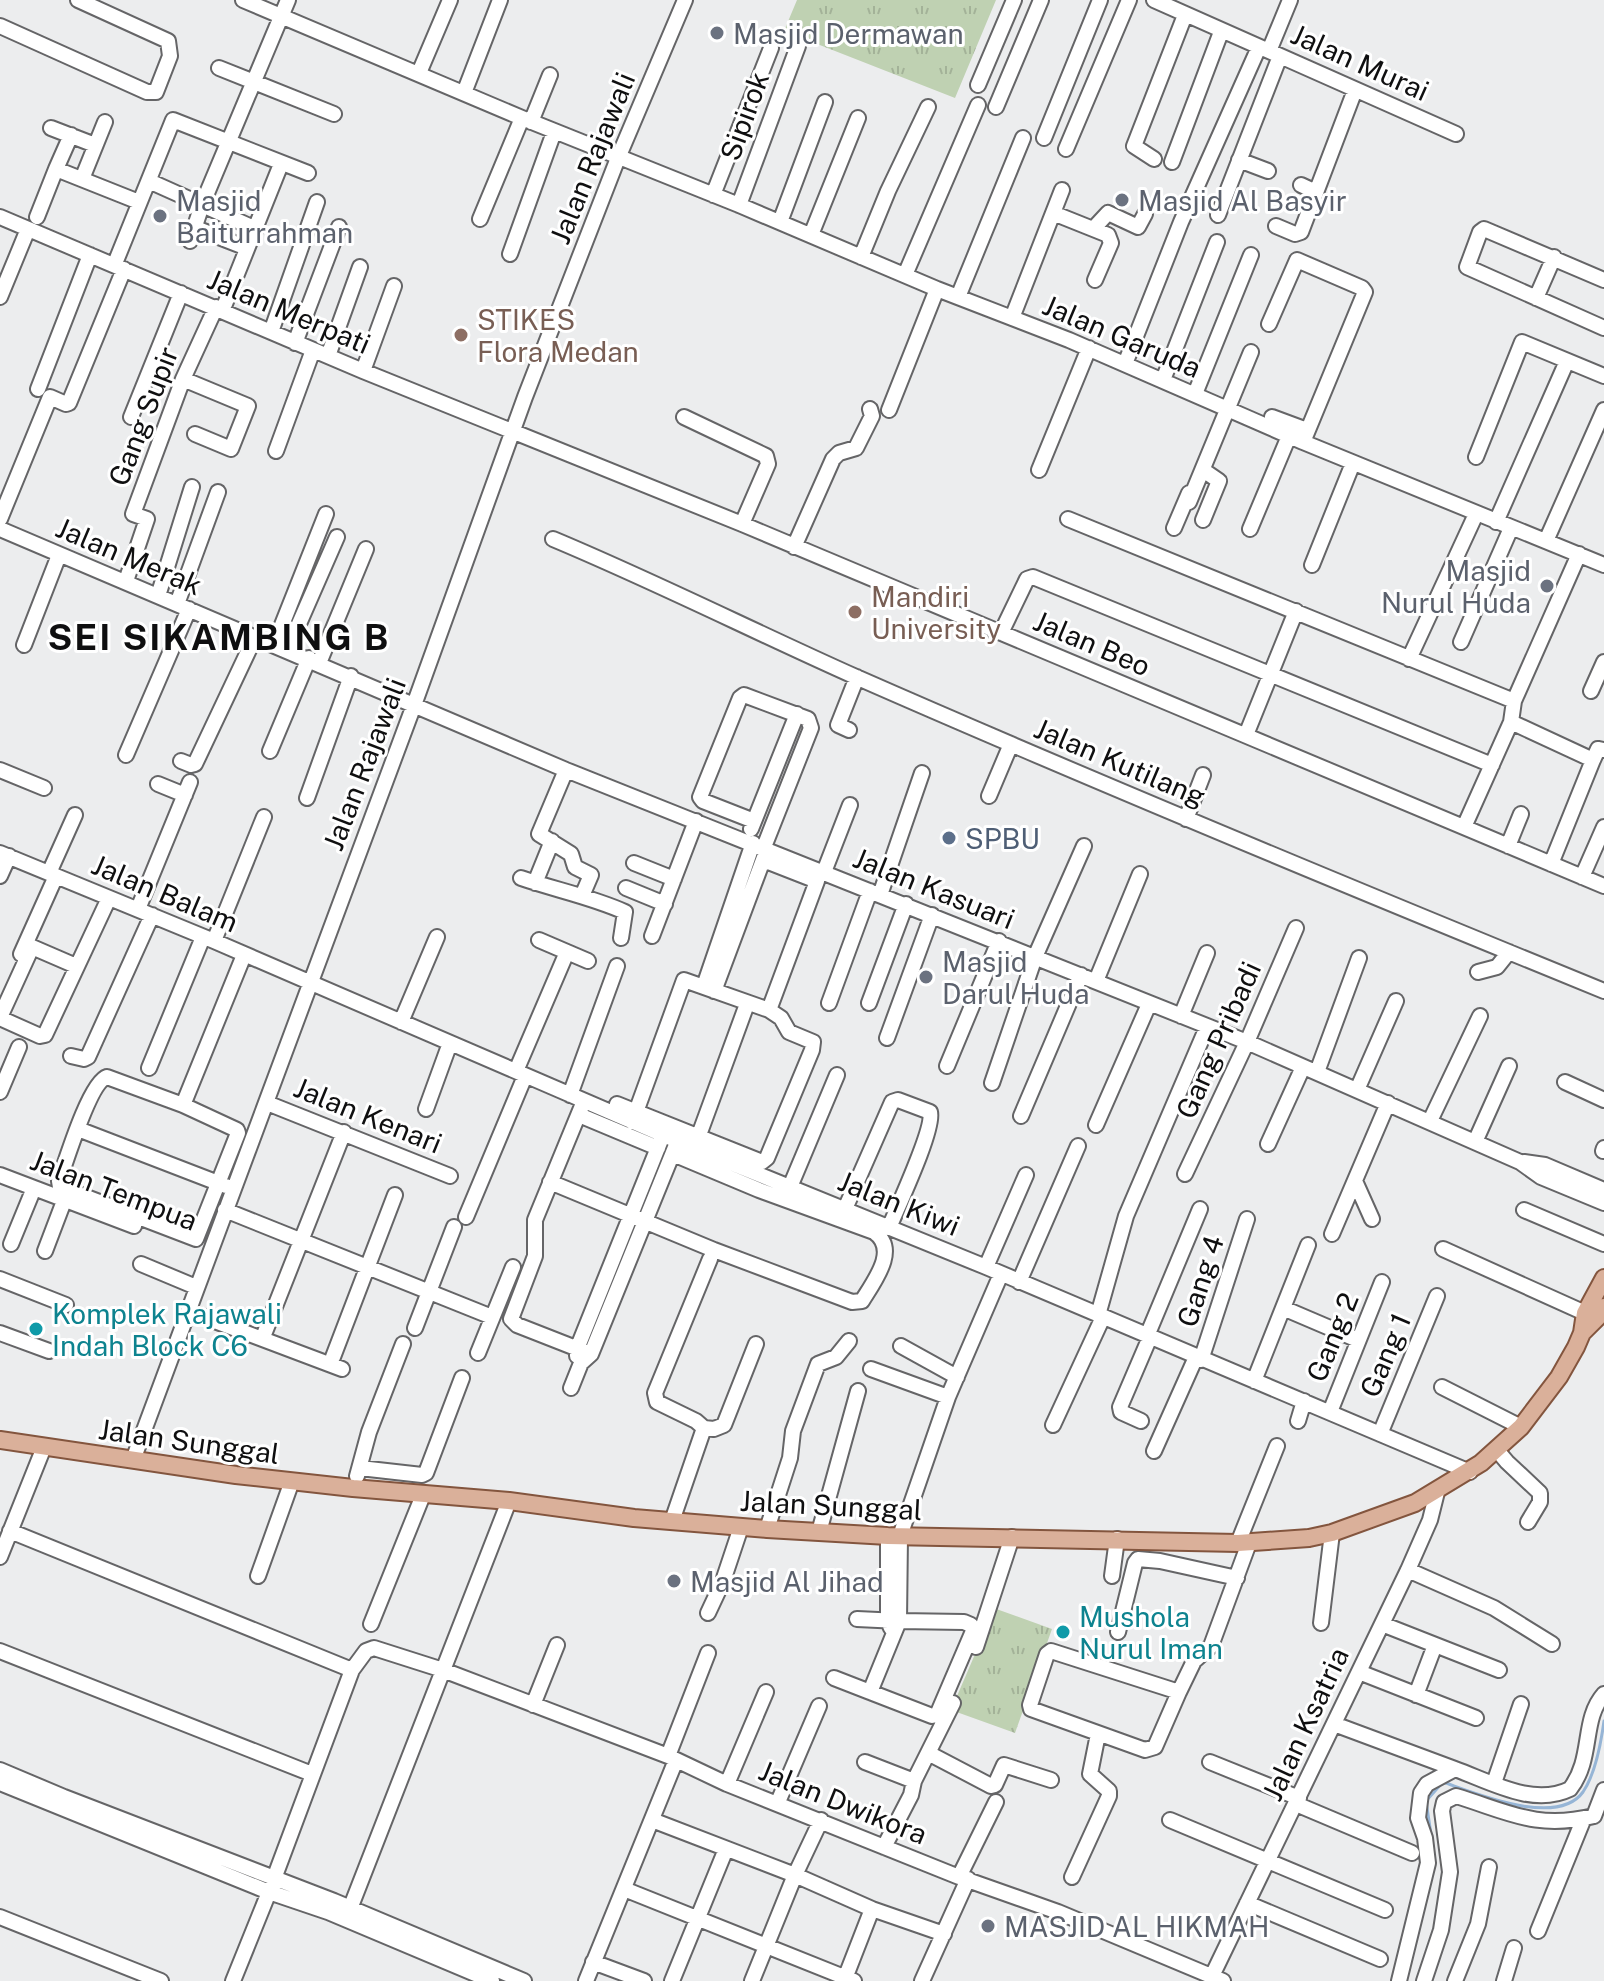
<svg xmlns="http://www.w3.org/2000/svg" width="1604" height="1981" font-family="'Public Sans',sans-serif">
	<defs>
		<pattern id="grass-tufts" width="24" height="20" patternUnits="userSpaceOnUse" patternTransform="scale(2)"><rect width="24" height="20" fill="#bfd1b2"/><path d="M3 7l-1-3M5 7V3M7 7l1-3M15 17l-1-3M17 17v-4M19 17l1-3" fill="none" stroke="#a3b298"/></pattern>
	</defs>
	<rect width="100%" height="100%" fill="#ecedee"/>
	<!-- grass -->
	<path fill="url(#grass-tufts)" d="M797,0H996L955,98L784,31Z
		M988,1606L1052,1629L1015,1733L951,1710L988,1624Z"/>
	<g fill="none" stroke-linecap="round" stroke-linejoin="round">
		<!-- stream -->
		<path stroke="#96b5d6" stroke-width="3" d="M1432,1841L1426,1801L1443,1782C1475,1793 1557,1828 1583,1792C1596,1773 1601,1743 1604,1721"/>
		<defs>
			<path id="minor" d="M243,0L522,118L739,205L937,289L1069,340L1303,442L1604,565
				M1154,0L1456,134
				M0,26L147,92H156L170,56L168,41L78,0
				M1269,51L1290,0
				M219,68L334,114
				M419,73L450,0
				M978,85L1014,0
				M464,93L500,0
				M996,107L1041,0
				M531,122L550,75
				M51,128L95,145
				M71,135L56,169L139,202
				M1044,138L1100,0
				M1066,149L1129,0
				M1154,159L1134,146L1185,15
				M1239,160L1268,171
				M1172,162L1221,32
				M82,179L105,122
				M149,181L256,229
				M1301,185L1316,192
				M713,195L771,48
				M739,205L798,46
				M1053,213L1108,235L1111,243L1095,280
				M1218,215L1280,56
				M0,217L363,371L742,524L1604,886
				M37,217L56,169
				M480,219L522,118
				M780,222L825,102
				M1276,226L1295,234L1301,232L1355,90
				M193,227L247,248
				M1094,228L1108,213L1138,227L1145,214
				M811,235L858,118
				M190,241L202,205L288,0
				M510,254L554,132
				M861,257L888,191L928,107
				M116,261L173,120L308,173
				M905,275L978,105
				M1604,280L1484,229L1480,232L1467,267L1604,328
				M0,297L28,229
				M958,297L1023,138
				M1536,298L1554,257
				M225,304L281,164
				M1012,318L1062,190
				M1269,324L1297,260L1362,288L1365,292L1303,442
				M271,332L317,202
				M295,343L339,227
				M328,356L360,267
				M1125,364L1181,222L1259,47
				M363,371L394,286
				M183,379L248,406L231,449L195,434
				M1163,380L1217,242
				M38,389L90,255
				M1195,394L1251,255
				M889,410L937,289
				M131,417L181,293
				M684,417L766,456L768,464L742,524
				M1272,417L1307,430
				M276,451L313,350
				M1476,457L1522,342L1604,376
				M1039,470L1089,348
				M1203,470L1219,481L1203,520
				M1189,502L1251,352
				M0,519L50,397L66,404L69,403L124,269
				M1068,519L1514,701
				M1496,522L1567,361
				M1174,528L1189,493
				M0,529L566,770L1247,1042L1520,1162L1541,1177L1604,1203
				M1250,529L1289,436
				M553,539C656,582 755,632 856,677C1104,786 1354,889 1604,991
				M1546,541L1604,410
				M794,547L833,459L839,453L856,448L872,416L870,409
				M1312,565L1353,463
				M126,581L147,519L133,514L183,379L216,307
				M158,596L192,487
				M177,604L218,492
				M1001,633L1027,579L1033,577L1492,765
				M1461,642L1511,528
				M24,645L59,555
				M274,645L326,514
				M288,649L337,537
				M1409,659L1476,514
				M319,663L366,549
				M1591,691L1604,662
				M1511,722L1593,760L1598,749L1604,750
				M849,730L838,725L857,677
				M1246,735L1296,611
				M270,751L309,658
				M126,755L189,609
				M181,761L191,765L195,764L255,637
				M0,770L44,788
				M566,770L539,834L571,854L575,867L591,875L582,896
				M158,784L185,795
				M989,796L1011,744
				M307,798L351,676
				M1186,819L1203,775
				M754,821L703,801L700,797L740,698L744,695L808,719L811,728L764,847
				M1464,827L1511,722L1514,701L1579,554
				M751,829L797,714
				M1508,846L1521,814
				M0,853L214,941L694,1148L986,1267L1470,1472
				M763,860L817,881L769,1010
				M634,863L674,879
				M1551,864L1593,760
				M824,872L850,805
				M49,873L75,815
				M0,876L9,856
				M1582,877L1604,827
				M521,878C556,890 592,897 625,912L621,938
				M535,883L552,841
				M626,888L665,904
				M880,895L922,773
				M138,909L190,782
				M652,936L696,821
				M539,940L588,961
				M214,941L264,817
				M21,954L56,876
				M76,966L32,947L1,1015L2,1019L40,1036L45,1035L109,898
				M1478,972L1497,967L1509,952
				M1096,981L1140,874
				M704,986L753,843
				M714,991L766,852
				M829,1003L870,891
				M869,1003L906,904
				M1181,1016L1207,953
				M401,1022L437,937
				M887,1038L932,915
				M71,1056L84,1059L88,1057L152,915
				M947,1066L999,941
				M149,1068L203,937
				M516,1071L567,952
				M1317,1072L1359,958
				M107,1077L183,1105L237,1130L238,1133L196,1239L60,1187L59,1181C66,1161 90,1082 107,1077Z
				M1565,1082L1604,1100
				M992,1083L1035,957L1084,846
				M1357,1090L1396,1001
				M0,1092L19,1047
				M570,1095L617,966
				M584,1101L535,1220V1256L511,1319L517,1325L591,1354
				M267,1103L450,1176
				M617,1104L762,1162L767,1158L812,1050L813,1042L789,1032L781,1018L769,1010L684,980L636,1112L632,1122
				M183,1105L244,955
				M426,1109L450,1043
				M579,1115L658,1148
				M1021,1116L1081,975
				M1430,1121L1480,1016
				M1096,1125L1149,1004
				M78,1129L226,1186
				M1475,1142L1509,1066
				M1268,1144L1303,1067
				M695,1146L747,1004
				M1603,1151L1604,1148
				M1524,1162L1545,1165L1604,1190
				M1185,1174L1247,1042L1296,928
				M0,1175L134,1226
				M1355,1181L1372,1219
				M550,1182L714,1250L852,1302L862,1301C875,1280 899,1249 874,1232L759,1190L673,1154
				M790,1187L837,1075
				M845,1209L892,1102L898,1100L930,1112C935,1128 897,1208 889,1228
				M225,1210L492,1317
				M1524,1210L1604,1244
				M466,1217L525,1076
				M1332,1234L1388,1103
				M11,1244L34,1188
				M1443,1249L1585,1313
				M45,1251L64,1201
				M141,1264L196,1287
				M986,1267L1026,1175
				M0,1279L66,1305
				M1019,1282L1078,1146
				M1283,1308L1358,1340
				M188,1311L342,1369
				M1098,1315L1126,1216L1207,1027
				M415,1328L454,1227
				M265,1332L344,1132
				M0,1333L49,1351
				M1147,1336L1200,1209
				M901,1346L957,1377
				M478,1353L513,1267
				M577,1356V1349L663,1135
				M333,1357L395,1195
				M1201,1360L1247,1219
				M871,1369L948,1397
				M1254,1381L1308,1245
				M1442,1387L1521,1427
				M571,1388L581,1363L591,1354L676,1145
				M1330,1412L1382,1282
				M1141,1421L1121,1412L1120,1407L1150,1337
				M1298,1421L1304,1401
				M1053,1425L1103,1317
				M704,1428L714,1429L724,1425L756,1344
				M1380,1434L1437,1296
				M1496,1449L1507,1462L1540,1493V1502L1528,1522
				M1154,1451L1196,1357
				M133,1460L414,705L525,397L618,158L685,0
				M360,1468L422,1475L426,1473L462,1378
				M357,1476L369,1432L403,1344
				M672,1521L704,1428L696,1421L657,1402L655,1393L710,1259
				M767,1529L790,1458L793,1431L818,1364L836,1357L849,1341
				M10,1531L352,1670L366,1651L374,1648L443,1670L668,1756L727,1784L959,1877L1058,1912L1223,1981
				M819,1532L858,1391
				M888,1536V1621L891,1628
				M1238,1543L1277,1446
				M0,1557L44,1447
				M1408,1570L1494,1608L1552,1644
				M258,1576L292,1481
				M1112,1576L1117,1539
				M708,1613L723,1581L741,1527
				M857,1619L899,1621L964,1622L971,1625L973,1631L937,1715L932,1716L870,1692L899,1621L900,1536L948,1397L1001,1274
				M1321,1623L1332,1533
				M371,1624L423,1495
				M1382,1624L1499,1670
				M1118,1632L1135,1563L1138,1559L1160,1561L1237,1578
				M976,1647L1012,1537
				M0,1651L312,1774
				M1051,1651L1179,1692L1155,1747L1145,1750L1031,1709L1030,1705L1047,1654Z
				M1359,1672L1476,1718
				M834,1678L870,1692
				M1179,1692L1194,1661L1211,1646L1249,1543
				M1416,1695L1435,1645
				M533,1705L557,1645
				M1334,1724L1455,1769
				M930,1754L991,1786L995,1785L1004,1765L1051,1780
				M668,1756L708,1653
				M865,1762L914,1781
				M1210,1762L1299,1798
				M0,1770L64,1797L334,1901L524,1981
				M0,1783L269,1892L328,1912L492,1981
				M1494,1783L1521,1704
				M727,1784L766,1692
				M778,1802L819,1706
				M1296,1804L1412,1853
				M1594,1816L1604,1790
				M652,1820L795,1875L872,1909L944,1934
				M1170,1820L1385,1910
				M884,1847L911,1795L914,1781L953,1703
				M959,1877L996,1802
				M1072,1877L1109,1796V1791L1090,1774L1098,1734
				M624,1889L854,1981
				M1247,1903L1380,1959
				M348,1914L509,1501
				M0,1917L161,1981
				M1538,1931L1584,1818
				M593,1962L644,1981
				M1212,1976L1408,1570L1430,1520L1437,1492
				M233,1981L269,1892L352,1670
				M586,1981L676,1760
				M672,1981L726,1849
				M752,1981L795,1875L821,1820
				M844,1981L872,1909
				M922,1981L968,1879
				M1399,1981L1428,1863L1425,1838L1418,1818L1421,1793L1427,1784L1455,1769C1491,1782 1533,1807 1570,1789C1594,1758 1581,1720 1604,1694
				M1424,1981L1441,1930L1450,1872L1442,1811L1444,1802L1456,1796C1509,1812 1536,1830 1594,1816
				M1455,1981L1478,1924L1489,1867
				M1504,1981L1514,1948"/>
			<path id="major" d="M1582,1333L1598,1317L1604,1307
				M0,1440L236,1475L353,1488L509,1501L634,1518L767,1529L888,1536L1238,1543L1309,1538L1332,1533L1415,1503L1481,1463L1521,1427L1559,1377L1576,1347L1582,1333L1585,1313L1604,1278"/>
		</defs>
		<!-- minor casing -->
		<use href="#minor" stroke="#656567" stroke-width="18"/>
		<!-- major casing -->
		<use href="#major" stroke="#83553e" stroke-width="20"/>
		<!-- minor -->
		<use href="#minor" stroke="#fff" stroke-width="14"/>
		<!-- major -->
		<use href="#major" stroke="#dab09a" stroke-width="16"/>
	</g>
	<!-- markers -->
	<g fill="#6b7280" stroke="#fff" stroke-width="3">
		<circle cx="717" cy="33" r="8"/>
		<circle cx="1122" cy="200" r="8"/>
		<circle cx="160" cy="216" r="8"/>
		<circle cx="1547" cy="586" r="8"/>
		<circle cx="926" cy="977" r="8"/>
		<circle cx="674" cy="1581" r="8"/>
		<circle cx="988" cy="1926" r="8"/>
	</g>
	<g fill="#8d6e63" stroke="#fff" stroke-width="3">
		<circle cx="461" cy="335" r="8"/>
		<circle cx="855" cy="612" r="8"/>
	</g>
	<circle fill="#5c6f8a" stroke="#fff" stroke-width="3" cx="949" cy="838" r="8"/>
	<g fill="#0f9aa8" stroke="#fff" stroke-width="3">
		<circle cx="36" cy="1329" r="8"/>
		<circle cx="1063" cy="1632" r="8"/>
	</g>
	<g text-anchor="middle" dominant-baseline="central" stroke-width="6" stroke-linejoin="round" paint-order="stroke">
		<!-- worship labels -->
		<g font-size="28" fill="#5b616d" stroke="#fff" text-anchor="start">
			<text x="733" y="33">Masjid Dermawan</text>
			<text x="176" y="200">Masjid<tspan x="176" dy="32">Baiturrahman</tspan></text>
			<text x="1138" y="200">Masjid Al Basyir</text>
			<text x="1531" y="570" text-anchor="end">Masjid<tspan x="1531" dy="32">Nurul Huda</tspan></text>
			<text x="942" y="961">Masjid<tspan x="942" dy="32">Darul Huda</tspan></text>
			<text x="690" y="1581">Masjid Al Jihad</text>
			<text x="1004" y="1926">MASJID AL HIKMAH</text>
		</g>
		<!-- street labels -->
		<g font-size="28" fill="#0f0f10" stroke="#fff">
			<text transform="translate(1360 62) rotate(24)">Jalan Murai</text>
			<text transform="translate(744 116) rotate(-70)">Sipirok</text>
			<text transform="translate(592 158) rotate(-68)">Jalan Rajawali</text>
			<text transform="translate(289 311) rotate(23)">Jalan Merpati</text>
			<text transform="translate(1122 336) rotate(23)">Jalan Garuda</text>
			<text transform="translate(143 416) rotate(-69)">Gang Supir</text>
			<text transform="translate(129 556) rotate(23)">Jalan Merak</text>
			<text transform="translate(1092 643) rotate(23)">Jalan Beo</text>
			<text transform="translate(1120 762) rotate(23)">Jalan Kutilang</text>
			<text transform="translate(364 764) rotate(-69)">Jalan Rajawali</text>
			<text transform="translate(934 888) rotate(22)">Jalan Kasuari</text>
			<text transform="translate(165 893) rotate(23)">Jalan Balam</text>
			<text transform="translate(1218 1040) rotate(-66)">Gang Pribadi</text>
			<text transform="translate(368 1115) rotate(22)">Jalan Kenari</text>
			<text transform="translate(114 1190) rotate(21)">Jalan Tempua</text>
			<text transform="translate(899 1203) rotate(22)">Jalan Kiwi</text>
			<text transform="translate(1200 1281) rotate(-72)">Gang 4</text>
			<text transform="translate(1332 1337) rotate(-68)">Gang 2</text>
			<text transform="translate(1385 1355) rotate(-67)">Gang 1</text>
			<text transform="translate(189 1441) rotate(8)">Jalan Sunggal</text>
			<text transform="translate(831 1505) rotate(3)">Jalan Sunggal</text>
			<text transform="translate(1305 1724) rotate(-65)">Jalan Ksatria</text>
			<text transform="translate(843 1802) rotate(22)">Jalan Dwikora</text>
		</g>
		<!-- education labels -->
		<g font-size="28" fill="#785e54" stroke="#fff" text-anchor="start">
			<text x="477" y="319">STIKES<tspan x="477" dy="32">Flora Medan</tspan></text>
			<text x="871" y="596">Mandiri<tspan x="871" dy="32">University</tspan></text>
		</g>
		<!-- service labels -->
		<g font-size="28" fill="#4e5e75" stroke="#fff" text-anchor="start">
			<text x="965" y="838">SPBU</text>
		</g>
		<!-- culture labels -->
		<g font-size="28" fill="#0d838f" stroke="#fff" text-anchor="start">
			<text x="52" y="1313">Komplek Rajawali<tspan x="52" dy="32">Indah Block C6</tspan></text>
			<text x="1079" y="1616">Mushola<tspan x="1079" dy="32">Nurul Iman</tspan></text>
		</g>
		<!-- district labels -->
		<g font-size="36" font-weight="bold" letter-spacing="2" fill="#0f0f10" stroke="#fff">
			<text x="219" y="637">SEI SIKAMBING B</text>
		</g>
	</g>
</svg>
